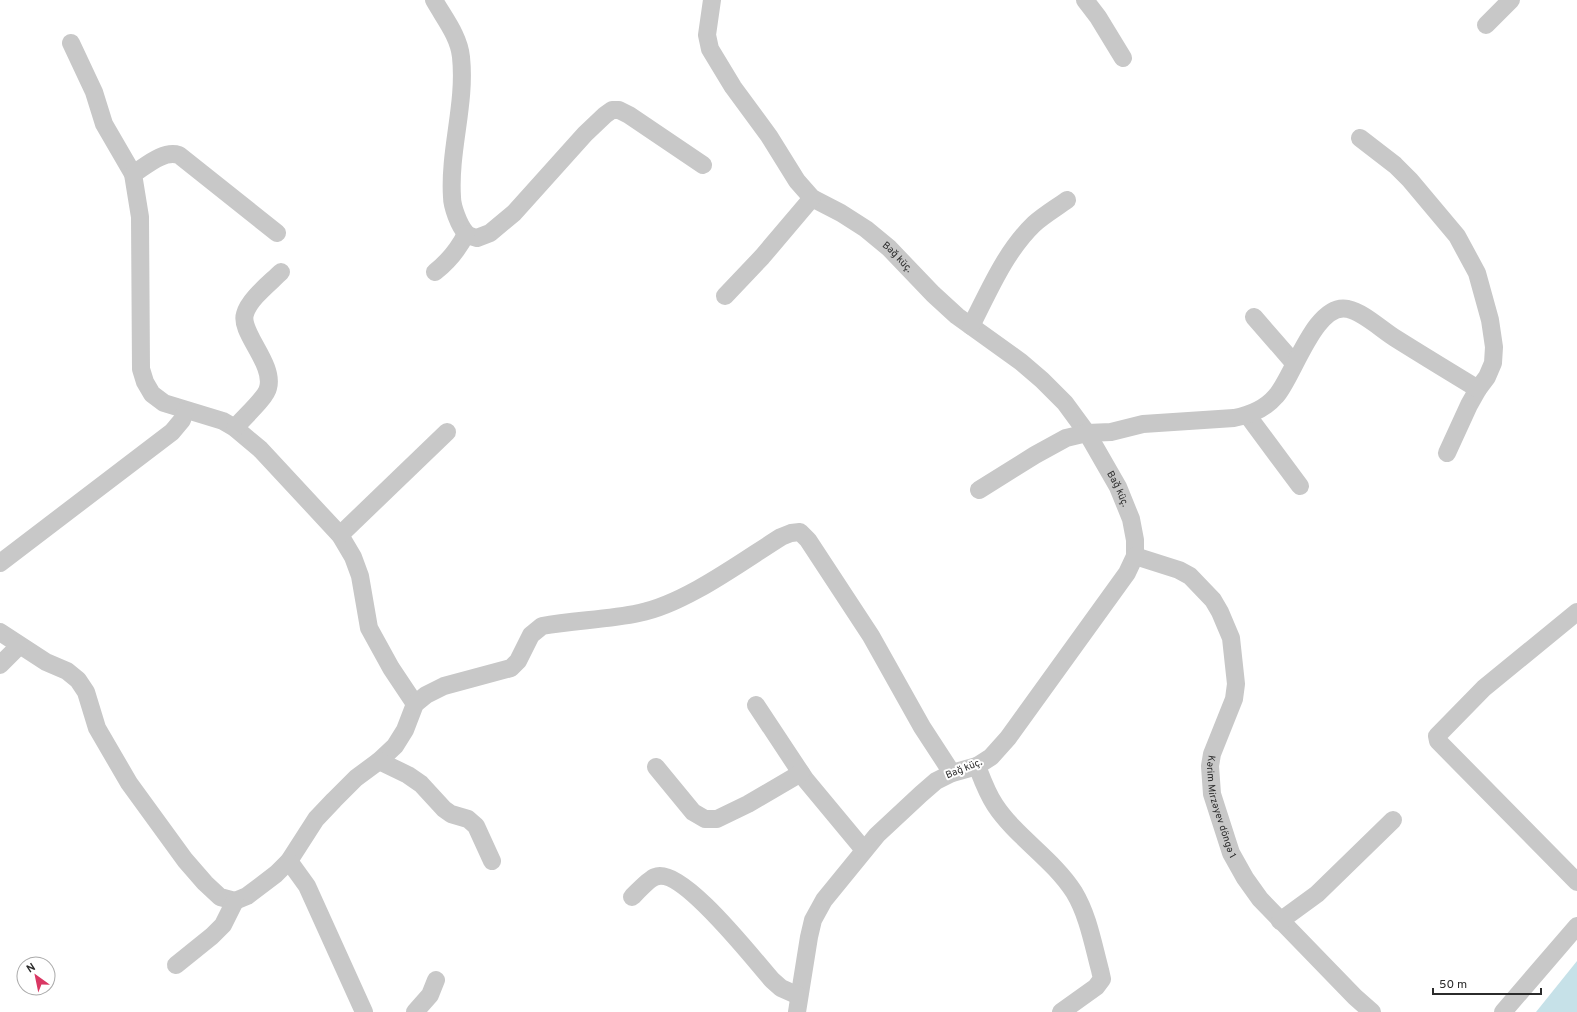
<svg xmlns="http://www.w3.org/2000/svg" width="1577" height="1012" font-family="Overpass,sans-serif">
	<rect width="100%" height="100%" fill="#fff"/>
	<!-- water -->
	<path fill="#c6e1e8" d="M1577,961V1012H1535H1536Z"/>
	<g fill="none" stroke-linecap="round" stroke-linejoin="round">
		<!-- minor -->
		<g stroke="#c8c8c8" stroke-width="18">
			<path d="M434,0C444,18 459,36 461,57C466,104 449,150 452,197C452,206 459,226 466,233C468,235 473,237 477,238L490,233L514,213L585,134L605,115L612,110H619L629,115L703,165"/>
			<path id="s1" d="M712,0L707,35L710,49L733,87L769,136L797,181L812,198L841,213L866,229L889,248L933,294L957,316L1021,362L1042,380L1065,403L1087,433L1118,487L1131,519L1135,540V556L1127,573L1008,738L991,757L977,766L952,773L936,781L921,794L877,835L824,900L813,920L809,937L797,1012"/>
			<path d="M1085,0L1098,17L1123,58"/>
			<path d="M1486,25L1511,0"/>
			<path d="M71,43L94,92L104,124L133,174L140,217L141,369L145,382L152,394L164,403L223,421L235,428L260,449L340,535L353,557L360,576L369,628L391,668L415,704"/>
			<path d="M133,174C146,166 163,150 179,155L277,233"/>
			<path d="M435,272C449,261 458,250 466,234"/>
			<path d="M725,296L762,257L812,198"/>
			<path d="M1254,317L1294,363"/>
			<path d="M971,326C989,291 1005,252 1034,224C1044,215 1056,208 1067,200"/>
			<path d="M1248,416L1300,486"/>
			<path d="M235,428C242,419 266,398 268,388C275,364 239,332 245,314C249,299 270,283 281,272"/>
			<path d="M1447,453L1469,405L1478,389"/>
			<path d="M979,490L1035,455L1066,438L1087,433L1111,432L1143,424L1234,418C1250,415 1265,409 1276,396C1293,378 1315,301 1348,309C1363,312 1382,330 1395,338C1422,355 1450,372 1478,389L1487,377L1493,363L1494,347L1490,320L1477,273L1457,236L1410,180L1395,165L1360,138"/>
			<path d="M340,535L447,432"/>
			<path id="s2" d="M1135,556L1179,570L1190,576L1213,600L1220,612L1231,638L1236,684L1234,699L1212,754L1210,766L1212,794L1231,853L1245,878L1260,899L1355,997L1372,1012"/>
			<path d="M0,563L172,432L182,420L185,411"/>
			<path d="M1577,612L1484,688L1437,736L1438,741L1577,882"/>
			<path d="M0,632L46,662L67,671L78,680L86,692L97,728L129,783L185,860L205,883L220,897L235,901L247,896L276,874L289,861L316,819L334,800L356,778L379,761L395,746L405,730L415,704L426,695L444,686L511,668L518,661L531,635L542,626C574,620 607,620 639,613C685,604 741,562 781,537L791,533L800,532L808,540L871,636L922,727L952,773"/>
			<path d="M0,665L19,646"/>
			<path d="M756,705L805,779L864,850"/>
			<path d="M379,761L408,775L421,784L444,809L451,814L468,819L476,826L492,861"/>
			<path d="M977,766C982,779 987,793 995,805C1016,837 1053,859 1074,892C1088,915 1093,944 1100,970L1102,979L1096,987L1061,1012"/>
			<path d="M656,767L693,812L705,819H717L748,804L801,773"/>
			<path d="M289,861L307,886L364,1012"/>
			<path d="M632,897C637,892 649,879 655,877C682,866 754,960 772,980L781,988L799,996"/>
			<path d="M1280,921L1317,894L1393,820"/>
			<path d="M176,965L212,936L223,925L235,901"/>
			<path d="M415,1012L430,995L436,980"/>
			<path d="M1503,1012L1577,926"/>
		</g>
	</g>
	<g text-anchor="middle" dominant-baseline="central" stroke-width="4" stroke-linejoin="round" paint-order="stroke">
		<!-- street labels -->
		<g font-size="10" fill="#2b2b2b" stroke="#fff">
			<text stroke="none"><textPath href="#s1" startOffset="335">Bağ küç.</textPath></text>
			<text stroke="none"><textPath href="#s1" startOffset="659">Bağ küç.</textPath></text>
			<text transform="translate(964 769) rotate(-22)">Bağ küç.</text>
			<text stroke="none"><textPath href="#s2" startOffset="309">Kərim Mirzəyev döngə 1</textPath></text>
		</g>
	</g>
	<!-- north arrow -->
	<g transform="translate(36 976) rotate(327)"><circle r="19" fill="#ffffff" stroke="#aaaaaa"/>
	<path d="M0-3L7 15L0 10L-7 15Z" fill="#d93763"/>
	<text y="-6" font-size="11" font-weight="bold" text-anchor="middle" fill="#2b2b2b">N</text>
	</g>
	<!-- scale -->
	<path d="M1433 988v6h108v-6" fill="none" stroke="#2b2b2b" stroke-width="2"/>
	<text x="1439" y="988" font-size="12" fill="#2b2b2b" stroke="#ffffff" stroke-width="3" paint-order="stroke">50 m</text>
</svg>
